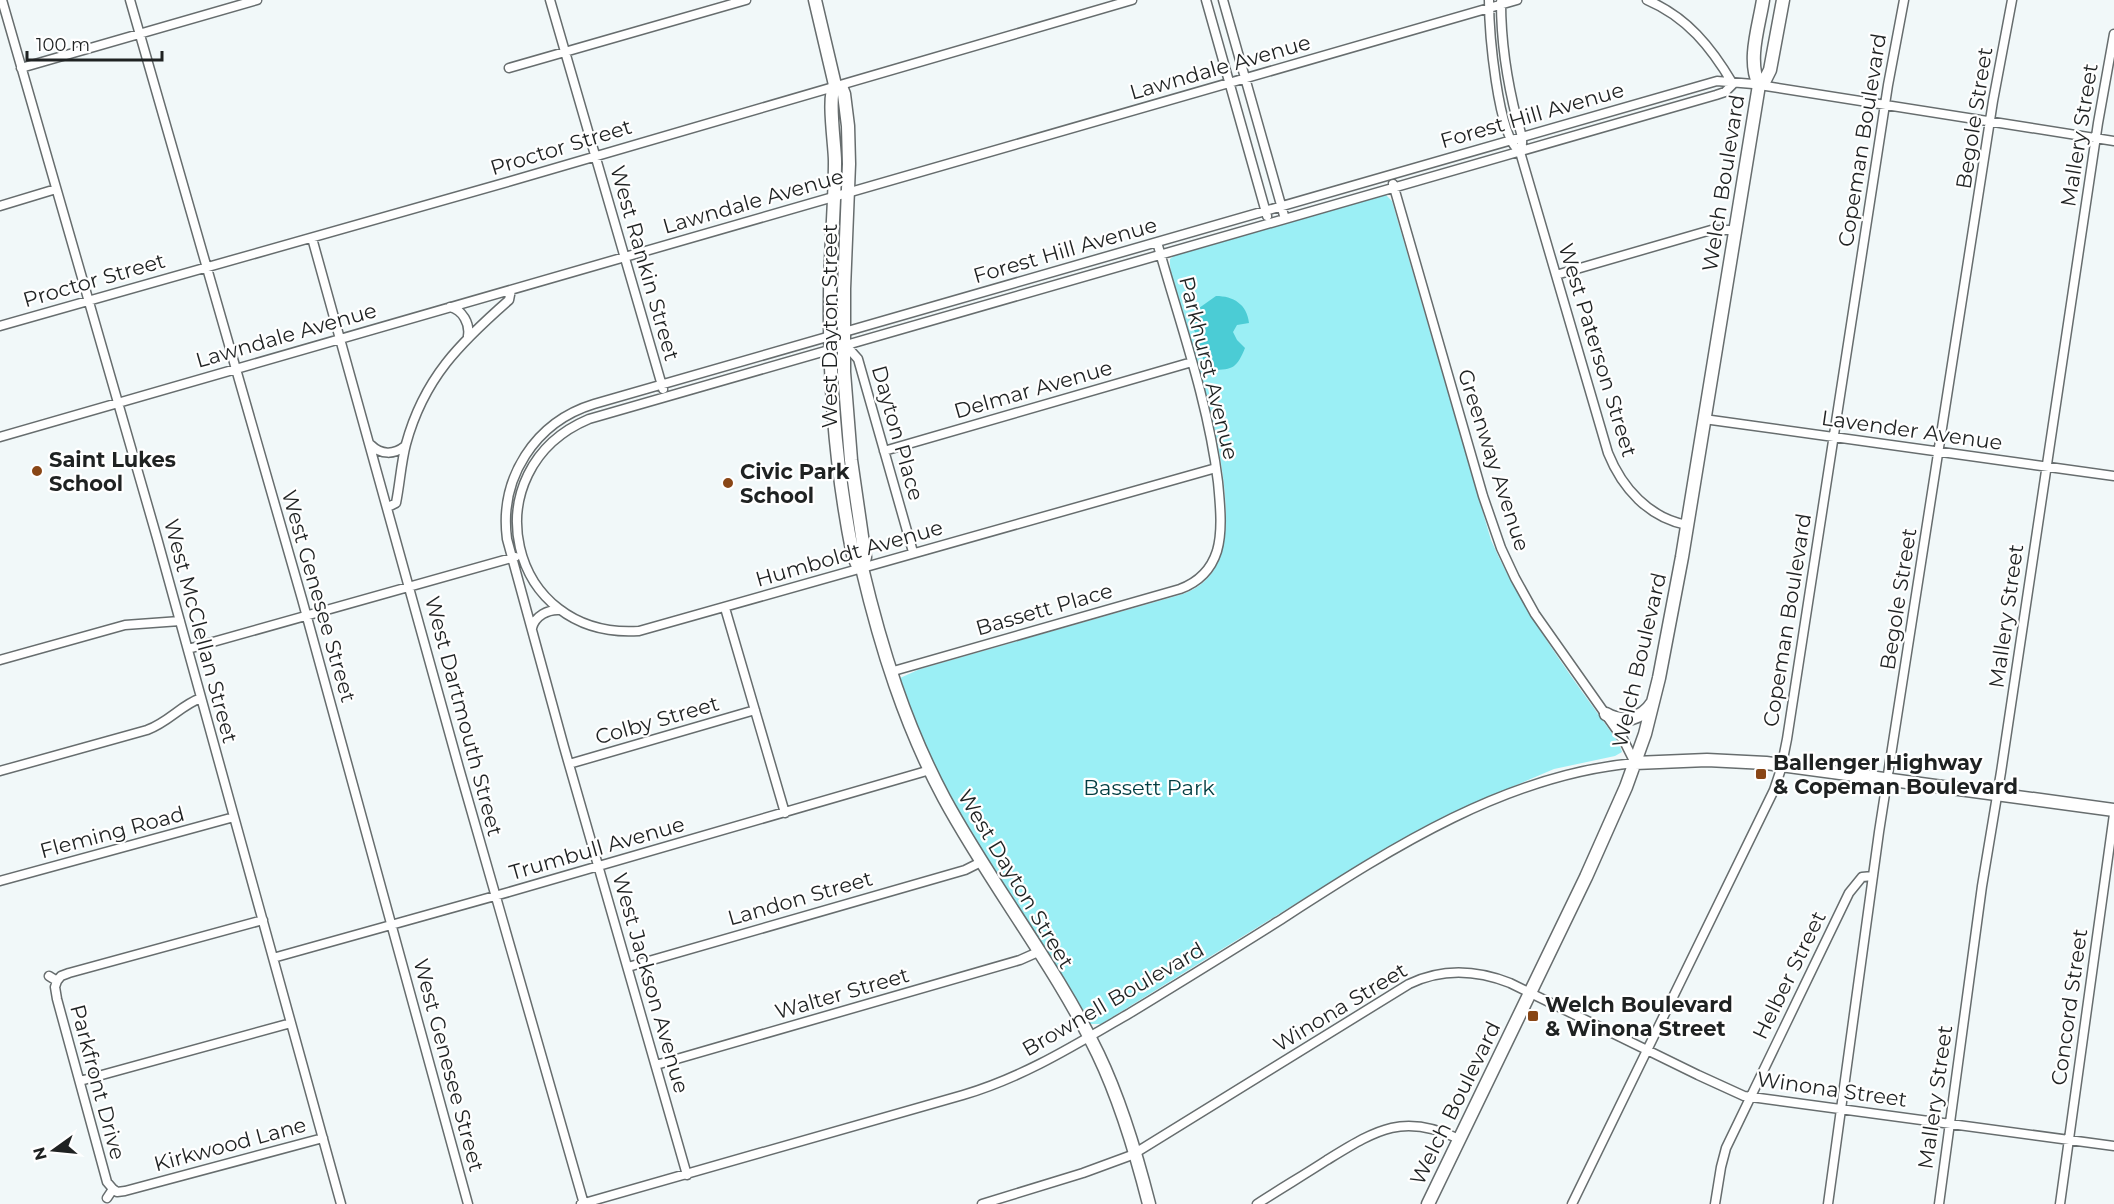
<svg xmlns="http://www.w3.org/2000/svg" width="2114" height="1204" font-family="Montserrat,sans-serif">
	<rect width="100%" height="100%" fill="#f1f8f9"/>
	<!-- green -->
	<path fill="#9beff5" d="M1386,195L1392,201L1491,540C1524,615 1572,677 1619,743L1622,752L1615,756L1554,769L1479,801L1422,828L1368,859L1101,1024H1090L958,813L932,763L899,682L900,678L920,669L1183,594C1199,588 1211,578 1218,562C1242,510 1205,387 1189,334C1182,313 1169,281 1170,259L1175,255Z"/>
	<!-- water -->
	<path fill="#4bccd5" d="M1216,296C1233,296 1247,304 1249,323L1237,325L1233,332L1237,340L1245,348C1237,367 1234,370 1212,370L1204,363L1200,345L1190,320L1192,313Z"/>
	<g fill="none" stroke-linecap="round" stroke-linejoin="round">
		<defs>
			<path id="street" d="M2,0L157,538L341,1204
				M130,0L302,599L468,1204
				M550,0L663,389
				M1206,0L1267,216
				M1223,0L1285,219
				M1489,0C1489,29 1497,136 1520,152L1608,453C1622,488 1649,518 1687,525
				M1647,0C1687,17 1711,47 1733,84
				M1501,2C1501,42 1507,81 1517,120C1520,130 1525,141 1520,152
				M21,68L257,0
				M509,68L746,0
				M0,206L56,189
				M312,238L459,768L584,1204
				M1556,275L1711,230H1735
				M450,307C463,310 470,324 468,336
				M0,326L511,181L1132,0
				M830,336L850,350L858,359L913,552
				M1704,419L2114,476
				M0,437L1517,0
				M371,445C381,455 394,455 405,446
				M884,451L1192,362
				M1216,468L639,631C507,640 470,469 589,419L1716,95L1725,92L1733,84
				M388,507L396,503C400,483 401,463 406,444C424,378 460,343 509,300L511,290
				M725,608L785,813
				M532,628C535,616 548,609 560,610
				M188,649L515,557
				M0,660L125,625L180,621
				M890,672L1180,589C1199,582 1211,570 1217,551C1223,530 1220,504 1218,482C1208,400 1179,321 1157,242
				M569,764L755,710
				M0,771L147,730C169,722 181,705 201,698
				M0,881L234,817
				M273,958L509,892L930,770
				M628,967L965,870L981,862
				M49,976L57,981L55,987L57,999L107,1182L113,1189L107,1198
				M57,981L61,976L69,973L263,920
				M656,1065L1020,960L1038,952
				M80,1081L291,1023
				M687,1175L564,747L507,539C499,478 535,422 594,404L1717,81L1753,84L2114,141
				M113,1189L117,1192L125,1191L323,1138
				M581,1204L963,1095C1024,1077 1075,1045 1130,1013C1179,983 1228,953 1277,922C1386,852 1502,775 1635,763L1623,739L1535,614L1515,578L1501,548L1483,496L1393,184
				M982,1204L1083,1173L1132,1155L1409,984C1442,968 1477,970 1510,983L1698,1075L1744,1096L2114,1146
				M1257,1204C1280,1189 1304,1175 1327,1160C1376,1130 1403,1112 1459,1139
				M1572,1204L1774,790L1781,769L1787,739L1888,85L1904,0
				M1715,1204L1721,1167L1726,1148L1849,893L1862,877L1873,876
				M1828,1204L1879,832L1993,101L2012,0
				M1939,1204L1982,886L2001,772L2098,123L2114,34
				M2060,1204L2114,814"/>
			<path id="secondary" d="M815,0L835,85C827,96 835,145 835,161C835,207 830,252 830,297C829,384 836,471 853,555L858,566L862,568C881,648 905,725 944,798C991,885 1055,965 1098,1054C1121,1102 1136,1153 1149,1204
				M835,85L842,89L844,94L848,126L849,164L844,289V372L851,460L865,557L862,568
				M1759,85L1765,80L1770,70L1783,0
				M1606,714C1623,724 1642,719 1653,702
				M1635,763L1707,760L1766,763L2114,810
				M1428,1204L1586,877L1626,787L1645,734L1659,678L1682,557L1759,85C1747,60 1759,26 1763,0"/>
		</defs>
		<!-- street casing -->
		<use href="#street" stroke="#676d6e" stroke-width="11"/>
		<!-- secondary casing -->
		<use href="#secondary" stroke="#676d6e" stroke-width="15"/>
		<!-- street -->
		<use href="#street" stroke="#fff" stroke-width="8"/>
		<!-- secondary -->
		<use href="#secondary" stroke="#fff" stroke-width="12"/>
	</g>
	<!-- markers -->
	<g fill="#894616" stroke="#fff" stroke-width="2">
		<circle cx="37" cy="471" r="6"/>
		<circle cx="728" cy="483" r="6"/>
		<rect x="1755" y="768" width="12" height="12" rx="3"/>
		<rect x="1527" y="1010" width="12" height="12" rx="3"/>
	</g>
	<g text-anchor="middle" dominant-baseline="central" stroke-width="4.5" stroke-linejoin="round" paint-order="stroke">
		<!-- street labels -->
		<g font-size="21" fill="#1f2222" stroke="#fff">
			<text transform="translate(1220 67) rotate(-16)">Lawndale Avenue</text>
			<text transform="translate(1532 115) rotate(-16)">Forest Hill Avenue</text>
			<text transform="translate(1974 118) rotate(-81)">Begole Street</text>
			<text transform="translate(2079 135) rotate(-81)">Mallery Street</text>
			<text transform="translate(1862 140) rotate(-81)">Copeman Boulevard</text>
			<text transform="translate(561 147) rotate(-17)">Proctor Street</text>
			<text transform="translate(1723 183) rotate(-81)">Welch Boulevard</text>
			<text transform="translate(753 201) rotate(-16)">Lawndale Avenue</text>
			<text transform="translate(1065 250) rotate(-16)">Forest Hill Avenue</text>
			<text transform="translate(645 263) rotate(74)">West Rankin Street</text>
			<text transform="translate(94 280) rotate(-16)">Proctor Street</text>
			<text transform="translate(829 326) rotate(-90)">West Dayton Street</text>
			<text transform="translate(286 335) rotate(-16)">Lawndale Avenue</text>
			<text transform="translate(1598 350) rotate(73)">West Paterson Street</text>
			<text transform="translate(1209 368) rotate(76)">Parkhurst Avenue</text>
			<text transform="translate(1033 389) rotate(-16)">Delmar Avenue</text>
			<text transform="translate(1912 430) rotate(8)">Lavender Avenue</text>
			<text transform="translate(898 433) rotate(74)">Dayton Place</text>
			<text transform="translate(1494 460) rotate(72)">Greenway Avenue</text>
			<text transform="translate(849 553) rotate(-16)">Humboldt Avenue</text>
			<text transform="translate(319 596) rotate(74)">West Genesee Street</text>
			<text transform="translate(1898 599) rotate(-81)">Begole Street</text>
			<text transform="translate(1044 609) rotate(-16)">Bassett Place</text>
			<text transform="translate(2006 616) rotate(-82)">Mallery Street</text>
			<text transform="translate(1787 620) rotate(-81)">Copeman Boulevard</text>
			<text transform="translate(201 631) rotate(75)">West McClellan Street</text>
			<text transform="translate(1639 660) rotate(-77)">Welch Boulevard</text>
			<text transform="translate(464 716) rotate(75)">West Dartmouth Street</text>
			<text transform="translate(657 720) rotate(-16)">Colby Street</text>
			<text transform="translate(112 832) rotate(-15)">Fleming Road</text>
			<text transform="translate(597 848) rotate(-16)">Trumbull Avenue</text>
			<text transform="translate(1016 879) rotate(59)">West Dayton Street</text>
			<text transform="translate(800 898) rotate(-16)">Landon Street</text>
			<text transform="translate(1789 975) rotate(-64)">Helber Street</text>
			<text transform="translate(651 983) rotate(74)">West Jackson Avenue</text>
			<text transform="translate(842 993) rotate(-16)">Walter Street</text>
			<text transform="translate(1113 999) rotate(-30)">Brownell Boulevard</text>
			<text transform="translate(1340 1007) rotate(-31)">Winona Street</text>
			<text transform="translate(2069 1007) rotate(-82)">Concord Street</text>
			<text transform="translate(449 1065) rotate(75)">West Genesee Street</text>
			<text transform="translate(98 1082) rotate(75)">Parkfront Drive</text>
			<text transform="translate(1832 1089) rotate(8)">Winona Street</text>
			<text transform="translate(1935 1097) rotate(-82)">Mallery Street</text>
			<text transform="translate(1455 1103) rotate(-64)">Welch Boulevard</text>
			<text transform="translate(230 1144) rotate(-15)">Kirkwood Lane</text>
		</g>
		<!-- poi labels -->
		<g font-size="21" font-weight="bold" fill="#1f2222" stroke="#fff" text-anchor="start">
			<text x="49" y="459">Saint Lukes<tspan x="49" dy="24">School</tspan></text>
			<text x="740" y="471">Civic Park<tspan x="740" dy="24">School</tspan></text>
			<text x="1773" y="762">Ballenger Highway<tspan x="1773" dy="24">&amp; Copeman Boulevard</tspan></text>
			<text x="1545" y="1004">Welch Boulevard<tspan x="1545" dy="24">&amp; Winona Street</tspan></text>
		</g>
		<!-- park labels -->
		<g font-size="21" fill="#003d41" stroke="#fff">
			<text x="1149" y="787">Bassett Park</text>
		</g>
	</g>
	<!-- north arrow -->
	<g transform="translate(54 1150) rotate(255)" stroke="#ffffff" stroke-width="4.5" paint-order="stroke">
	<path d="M0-4.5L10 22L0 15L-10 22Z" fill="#1f2222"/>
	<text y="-9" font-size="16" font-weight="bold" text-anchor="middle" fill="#1f2222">N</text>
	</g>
	<!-- scale -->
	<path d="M27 51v9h135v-9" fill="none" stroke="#1f2222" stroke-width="3"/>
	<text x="36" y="51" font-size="18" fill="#1f2222" stroke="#ffffff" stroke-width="4.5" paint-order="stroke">100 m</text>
</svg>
